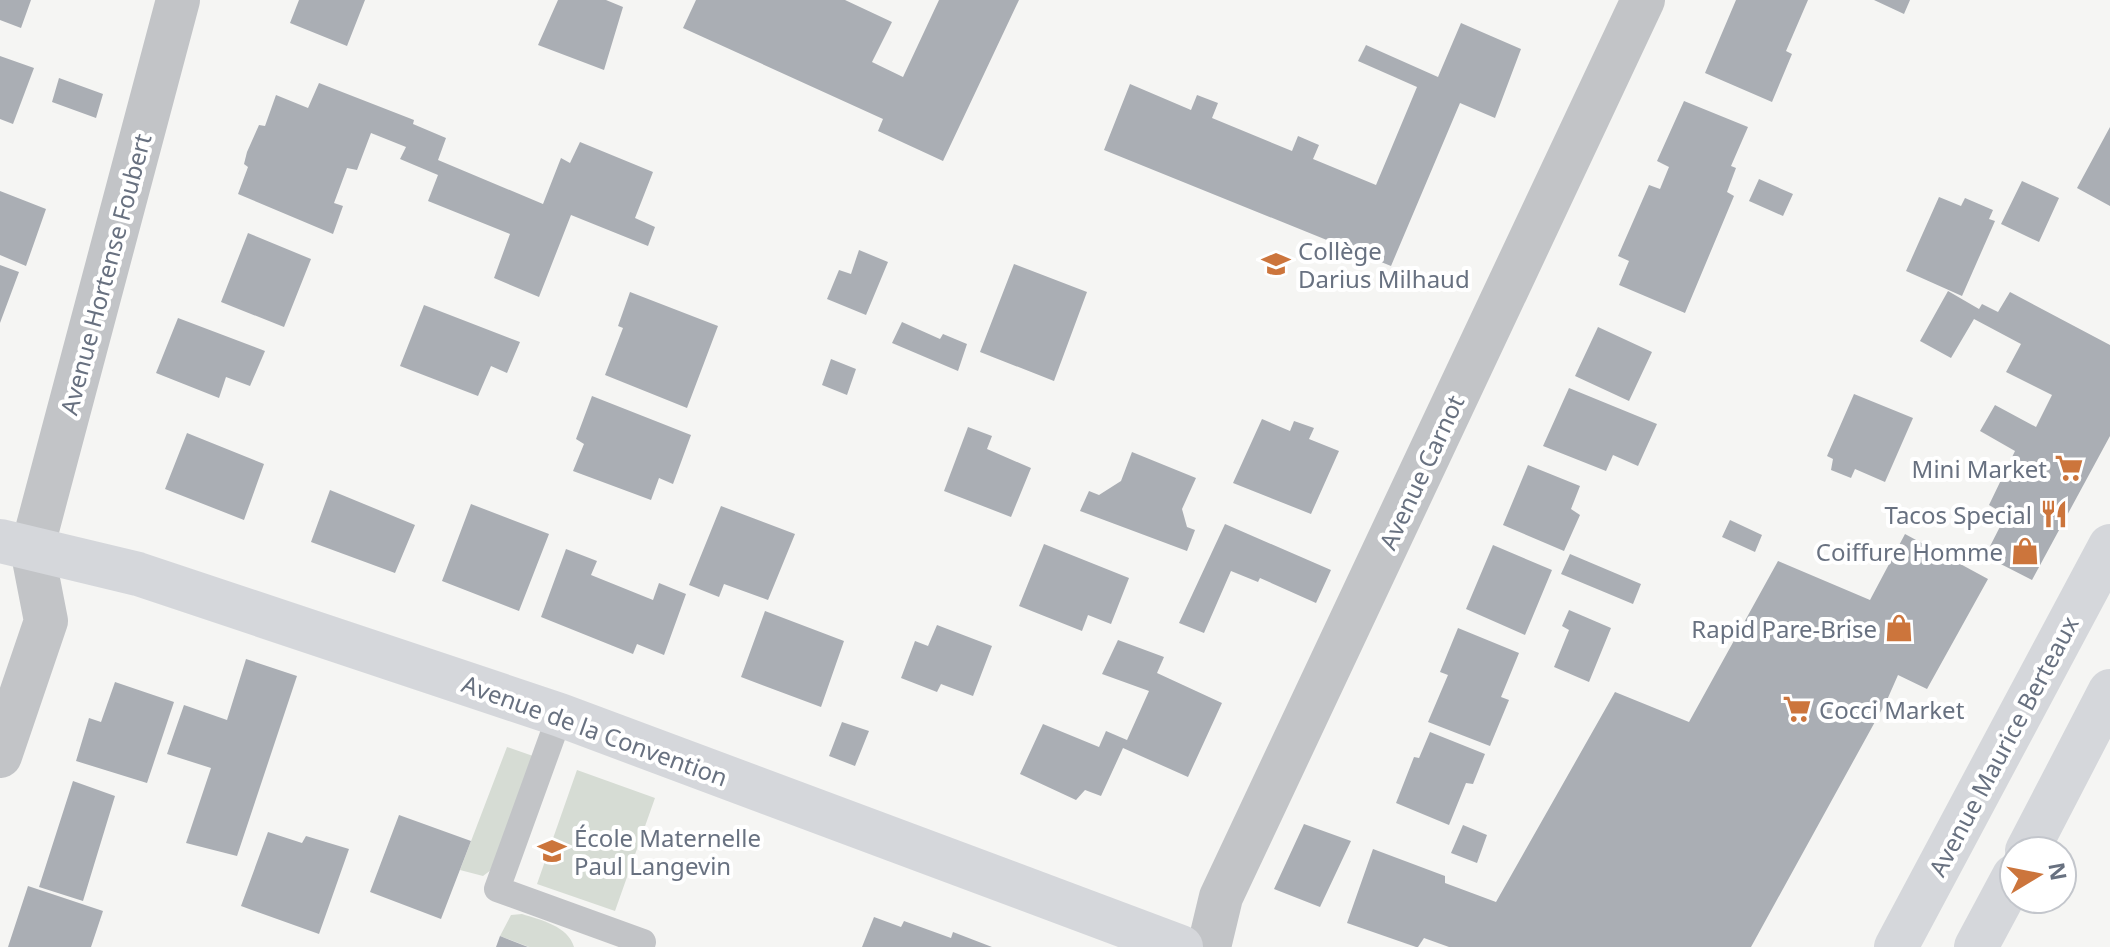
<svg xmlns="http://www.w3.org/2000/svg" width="2110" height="947" font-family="'Noto Sans',sans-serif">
	<rect width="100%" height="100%" fill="#f5f5f3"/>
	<!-- green -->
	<path fill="#d6dcd4" d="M507,747L533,756L491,870L483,876L460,870Z
		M577,770L655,798L615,911L537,884Z
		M522,914C541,920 568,926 574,947H529L500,936L511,915Z"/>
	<!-- building -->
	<path fill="#aaaeb4" d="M0,0H31L21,28L0,20Z
		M299,0H365L347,46L290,23Z
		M558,0H606L623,7L604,70L538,45Z
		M696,0H845L892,22L872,62L903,77L939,0H1019L943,161L878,131L883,119L683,28Z
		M1736,0H1808L1786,51L1792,54L1772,102L1705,73Z
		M1874,0H1910L1904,14Z
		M1461,23L1521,49L1495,118L1460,103L1391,266L1104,150L1130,84L1191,110L1197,95L1218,103L1212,118L1292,151L1298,136L1319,145L1313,159L1376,185L1417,87L1358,61L1366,45L1438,77Z
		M0,56L34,68L13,124L0,119Z
		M59,78L103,94L96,118L52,102Z
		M319,83L414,120L413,124L446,138L438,160L543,204L561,158L570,163L580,142L653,172L635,218L655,227L648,246L571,215L539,297L494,278L510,234L428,201L438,175L400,159L406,147L371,133L357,170L347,168L334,203L343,206L333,234L238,194L248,167L244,164L247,152L259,125L265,126L276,95L308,108Z
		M1684,101L1748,127L1731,166L1736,168L1727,192L1734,196L1685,313L1619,285L1629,261L1618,256L1649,185L1660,189L1669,167L1657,161Z
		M2110,127V206L2077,188Z
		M1759,179L1793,194L1783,216L1749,201Z
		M2022,181L2059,198L2039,242L2001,224Z
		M0,191L46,209L26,266L0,255Z
		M1939,197L1961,206L1965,198L1993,210L1989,219L1995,221L1962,296L1906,271Z
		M248,233L311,259L284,327L221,302Z
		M859,250L888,262L866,315L827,299L839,270L851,274Z
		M1014,264L1087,292L1054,381L980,352Z
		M0,265L19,272L0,323Z
		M1948,291L1979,309L1982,304L1998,312L2010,292L2110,345V436L2032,580L1985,556L2006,515L1989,505L2015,451L1980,431L1995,405L2036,427L2052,395L2006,372L2021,344L1974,319L1951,358L1920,341Z
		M630,292L718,326L687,408L605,375L623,328L618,326Z
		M424,305L520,342L507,373L491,366L478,396L400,366Z
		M178,318L265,351L250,386L226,377L219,398L156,373Z
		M902,322L940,339L943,334L967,344L958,371L892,343Z
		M1598,327L1652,352L1629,401L1575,376Z
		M831,359L856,369L847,395L822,385Z
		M1569,388L1657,424L1638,466L1613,455L1606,471L1543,446Z
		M1854,394L1913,418L1885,482L1855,469L1851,478L1831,470L1833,459L1827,456Z
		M592,396L691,435L673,484L659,478L651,500L573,471L584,444L576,439Z
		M1262,419L1290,431L1294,421L1314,428L1309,439L1339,451L1311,514L1233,483Z
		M968,427L992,436L987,449L1031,468L1011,517L944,491Z
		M187,433L264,464L244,520L165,489Z
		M1132,452L1196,478L1182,509L1187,527L1195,530L1187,551L1080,511L1089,491L1099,495L1121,481Z
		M1528,465L1580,486L1571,509L1580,515L1564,551L1503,525Z
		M330,490L415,525L395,573L311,542Z
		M471,504L549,534L519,611L442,581Z
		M721,506L795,534L768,600L724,584L719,597L689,585Z
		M1730,520L1762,535L1755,552L1722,537Z
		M1225,524L1331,570L1316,603L1260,578L1258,582L1231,571L1204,633L1179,623Z
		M1905,534L1988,579L1927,689L1898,675L1887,700L1751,947H1449L1424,938L1418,947H1416L1347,923L1373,849L1445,876V883L1496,902L1615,692L1689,722L1778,561L1870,600Z
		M1044,544L1129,578L1111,624L1088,615L1082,631L1019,606Z
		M1493,545L1552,570L1525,635L1466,609Z
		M566,549L597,561L591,575L653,600L659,583L686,594L664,655L637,644L633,654L541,617Z
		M1570,554L1641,584L1633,604L1561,574Z
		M1569,610L1611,628L1589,682L1554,667L1569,630L1562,626Z
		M765,611L844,641L821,707L741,677Z
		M937,625L992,646L973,696L941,684L937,692L901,678L915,641L928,646Z
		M1458,628L1519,653L1501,697L1509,700L1490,746L1428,722L1448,675L1440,672Z
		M1118,640L1164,657L1157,673L1222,703L1188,777L1123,748L1101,796L1085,790L1076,800L1020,774L1043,724L1099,747L1106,731L1127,740L1149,691L1102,674Z
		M246,659L297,676L237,856L186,843L211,768L167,754L184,705L227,720Z
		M115,682L174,702L147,783L76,761L89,718L101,722Z
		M842,722L869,731L855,766L829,756Z
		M1430,732L1485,754L1473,784L1466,783L1449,825L1396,803L1414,757L1419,758Z
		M73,781L115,796L83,901L39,887Z
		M399,815L471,841L441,919L370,892Z
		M1304,824L1351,841L1320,907L1274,889Z
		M1463,825L1487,835L1477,863L1451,853Z
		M268,832L302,843L306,836L349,849L319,934L241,906Z
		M28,886L103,911L91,947H8Z
		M874,917L901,927L904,921L951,938L953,932L992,947H862Z
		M500,936L528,947H496Z"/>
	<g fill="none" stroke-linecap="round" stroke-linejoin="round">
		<!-- lane -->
		<path stroke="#c2c4c7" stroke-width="26" d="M560,715L497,889L643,942L641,947"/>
		<!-- street -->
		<path stroke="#c2c4c7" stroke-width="44" d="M0,756L46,621L32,549L178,0
			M1209,947L1221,897L1643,0"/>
		<!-- secondary -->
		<path stroke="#d5d7db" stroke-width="44" d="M0,541L138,574L560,715L1181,947"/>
		<!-- primary -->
		<path stroke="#d5d7db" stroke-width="44" d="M2027,851L2110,691
			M1896,947L2110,546
			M1976,947L2014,876"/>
	</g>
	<!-- icons -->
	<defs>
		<symbol id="school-bare" viewBox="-9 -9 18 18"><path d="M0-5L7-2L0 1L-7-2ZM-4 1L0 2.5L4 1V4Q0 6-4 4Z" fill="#cc753c" stroke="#fff" stroke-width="2.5" paint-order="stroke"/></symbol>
		<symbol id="supermarket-bare" viewBox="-9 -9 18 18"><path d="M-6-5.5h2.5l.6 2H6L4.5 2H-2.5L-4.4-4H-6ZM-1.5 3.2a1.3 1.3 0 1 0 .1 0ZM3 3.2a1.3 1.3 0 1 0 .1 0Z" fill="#cc753c" stroke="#fff" stroke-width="2.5" paint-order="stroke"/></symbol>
		<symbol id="restaurant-bare" viewBox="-9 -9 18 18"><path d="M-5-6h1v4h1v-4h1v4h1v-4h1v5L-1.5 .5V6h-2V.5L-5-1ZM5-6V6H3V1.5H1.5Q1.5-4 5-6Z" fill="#cc753c" stroke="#fff" stroke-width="2.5" paint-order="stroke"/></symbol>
		<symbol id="shop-bare" viewBox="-9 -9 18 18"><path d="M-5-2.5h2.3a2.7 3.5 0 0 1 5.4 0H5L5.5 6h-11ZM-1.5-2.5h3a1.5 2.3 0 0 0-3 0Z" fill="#cc753c" stroke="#fff" stroke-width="2.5" paint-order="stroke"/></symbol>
	</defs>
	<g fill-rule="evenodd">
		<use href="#school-bare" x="1256" y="244" width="40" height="40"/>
		<use href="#supermarket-bare" x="2049" y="448" width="40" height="40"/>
		<use href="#restaurant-bare" x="2034" y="494" width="40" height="40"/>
		<use href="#shop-bare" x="2005" y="531" width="40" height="40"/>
		<use href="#shop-bare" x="1879" y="608" width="40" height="40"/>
		<use href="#supermarket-bare" x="1777" y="689" width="40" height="40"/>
		<use href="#school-bare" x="532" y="831" width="40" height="40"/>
	</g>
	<g text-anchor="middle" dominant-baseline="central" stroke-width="8" stroke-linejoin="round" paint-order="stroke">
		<!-- poi labels -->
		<g font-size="24" fill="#687180" stroke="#fff" text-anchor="end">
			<text x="1298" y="250" text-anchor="start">Collège<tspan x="1298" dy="28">Darius Milhaud</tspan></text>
			<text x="2047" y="468">Mini Market</text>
			<text x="2032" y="514">Tacos Special</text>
			<text x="2003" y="551">Coiffure Homme</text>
			<text x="1877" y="628">Rapid Pare-Brise</text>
			<text x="1819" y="709" text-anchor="start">Cocci Market</text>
			<text x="574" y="837" text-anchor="start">École Maternelle<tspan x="574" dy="28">Paul Langevin</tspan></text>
		</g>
		<!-- street labels -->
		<g font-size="24" fill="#687180" stroke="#fff">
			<text transform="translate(105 274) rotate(-75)">Avenue Hortense Foubert</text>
			<text transform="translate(1421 472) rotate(-65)">Avenue Carnot</text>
			<text transform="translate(595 730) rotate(20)">Avenue de la Convention</text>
			<text transform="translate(2003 746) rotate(-62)">Avenue Maurice Berteaux</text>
		</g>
	</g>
	<!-- north arrow -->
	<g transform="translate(2038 875) rotate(80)"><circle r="38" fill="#ffffff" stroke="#c3c6cc" stroke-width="2"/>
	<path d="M0-6L14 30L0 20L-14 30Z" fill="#cc753c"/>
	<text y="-12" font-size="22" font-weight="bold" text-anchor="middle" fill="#687180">N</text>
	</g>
</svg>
